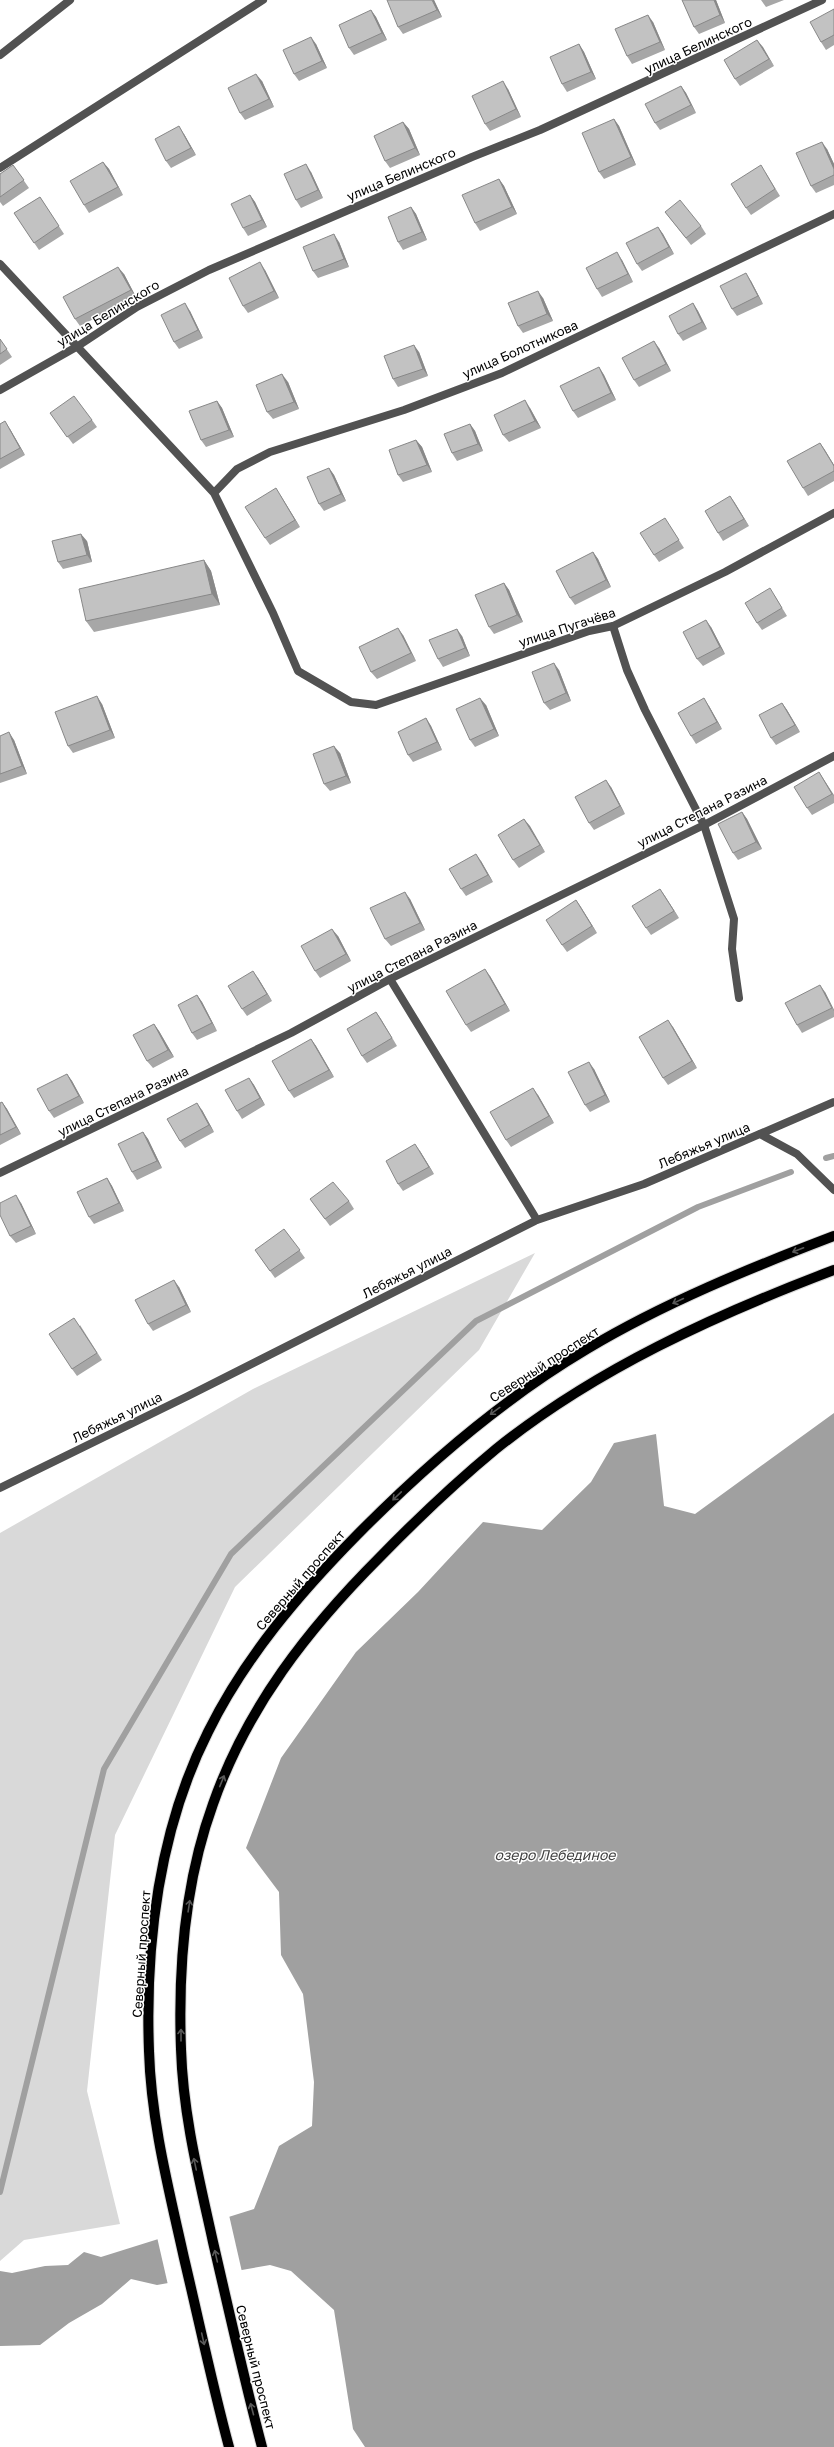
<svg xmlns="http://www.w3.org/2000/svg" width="834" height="2447" font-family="'Golos Text',sans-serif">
	<rect width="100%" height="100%" fill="#fff"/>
	<!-- green -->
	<path fill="#d9d9d9" d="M535,1253L479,1350L235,1587L115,1835L87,2091L120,2224L24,2240L0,2261V1533L253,1389Z"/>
	<!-- water -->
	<path fill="#a0a0a0" d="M834,1413V2447H365L353,2429L334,2310L291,2271L270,2265L157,2285L131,2279L102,2304L69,2323L40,2345L0,2346V2271L12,2273L45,2266L68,2265L84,2252L101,2257L254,2209L279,2146L312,2126L314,2082L303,1994L281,1955L279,1892L246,1848L281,1758L356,1652L418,1592L483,1522L542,1530L591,1482L614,1443L656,1434L664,1506L695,1514Z"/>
	<!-- pier -->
	<path fill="#fff" d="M229,2215L242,2272L168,2285L157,2237Z"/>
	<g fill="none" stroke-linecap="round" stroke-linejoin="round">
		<!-- stream -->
		<path stroke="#a0a0a0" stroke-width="6" d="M826,1158L834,1156
			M0,2192L104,1769L231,1554L476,1321L698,1207L791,1172"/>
		<defs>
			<path id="primary" d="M229,2447C212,2384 199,2321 184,2258C169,2190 151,2121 149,2051C145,1944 159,1829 208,1732C245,1657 299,1594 357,1535C427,1464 501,1400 587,1349C664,1303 750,1268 834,1236
				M262,2447C244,2379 229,2311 213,2242C199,2178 183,2115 181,2049C178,1968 185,1881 213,1804C247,1707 308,1629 380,1557C417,1519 455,1483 496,1449C596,1369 715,1315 834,1270"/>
		</defs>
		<!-- primary casing -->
		<use href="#primary" stroke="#dbdbdb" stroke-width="12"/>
		<!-- service -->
		<path stroke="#525252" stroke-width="8" d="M0,55L70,0
			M613,626L627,670L645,710L704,825L734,919L732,949L739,998"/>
		<!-- minor -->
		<path stroke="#525252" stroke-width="8" d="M0,168L263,0
			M0,264L214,493L273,613L298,671L351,702L376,705L589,631L613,626L725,572L834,513
			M0,390L78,346L137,307L209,270L472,157L540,130L822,0
			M214,493L237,469L270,452L404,410L502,373L834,214
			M390,979L537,1220
			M760,1134L797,1154L834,1190
			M0,1173L291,1033L390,979L704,825L834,756
			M0,1488L188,1396L537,1220L644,1184L834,1102"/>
		<!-- primary -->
		<use href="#primary" stroke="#000" stroke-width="10"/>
	</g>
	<!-- wall -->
	<path fill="#a7a7a7" d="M434,0L442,17L403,34L398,27Z
		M682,0H716L725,23L699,34L694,27Z
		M761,0H784L766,7Z
		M834,9V45L826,50L821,42Z
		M371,10L376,17L387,40L354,55L349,48Z
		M653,22L665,50L632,64L627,56Z
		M757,40L774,66L740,86L735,79Z
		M316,44L327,68L299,81L294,74Z
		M579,44L584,52L596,79L567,92L562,84Z
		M262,81L274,107L245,120L240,113Z
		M681,86L686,93L696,113L660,130L655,123Z
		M508,89L521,117L490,131L485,124Z
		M614,119L619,126L636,165L604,179L599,172Z
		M403,122L409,129L420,155L390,168L385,161Z
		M184,134L196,155L171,168L166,161Z
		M827,149L834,164V185L816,193L811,186Z
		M103,162L109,169L123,195L89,213L84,205Z
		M13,165L29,188L3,206L0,202V174Z
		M311,172L323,198L301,208L296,200Z
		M766,173L780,196L751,215L746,208Z
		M499,179L504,186L517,214L480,231L475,223Z
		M250,195L255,202L267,227L248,236L243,228Z
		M40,197L64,234L39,250L14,213Z
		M411,207L416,214L427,240L403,250L398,242Z
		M665,212L701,226L706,234L691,245Z
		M658,227L663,234L674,254L642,271L637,264Z
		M339,242L349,267L318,278L313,271Z
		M622,260L633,282L602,297L597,289Z
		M265,270L279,298L248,313L243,306Z
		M124,274L136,297L80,326L75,319Z
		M751,281L763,304L737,316L732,309Z
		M543,298L553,321L523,333L518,326Z
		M693,303L698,311L707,329L683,341L678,334Z
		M190,311L203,338L179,349L174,342Z
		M0,339L12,357L0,365Z
		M659,348L671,371L639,387L634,380Z
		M419,352L428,376L398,387L393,379Z
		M599,367L604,375L616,400L578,418L573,411Z
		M288,382L299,409L273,419L267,412Z
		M217,401L222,408L234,437L206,447L201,440Z
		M530,408L541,428L509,442L503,435Z
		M50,413L92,420L97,427L73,444Z
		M0,424L10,429L25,455L0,469Z
		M470,424L475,431L483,451L457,461L452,453Z
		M416,440L422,447L432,472L403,482L398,475Z
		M820,443L834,465V481L808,496L803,488Z
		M329,468L334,475L346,501L324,511L319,504Z
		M281,496L300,527L270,545L265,538Z
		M730,496L749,526L723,541L718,533Z
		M670,526L684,548L659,562L654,555Z
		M87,541L92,562L63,569L58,562Z
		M593,552L598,559L611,587L575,605L570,598Z
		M204,560L211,571L220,605L94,632L86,621Z
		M504,583L509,590L523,622L494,634L489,627Z
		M775,596L787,616L762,630L757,623Z
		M711,627L725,654L703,666L697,659Z
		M403,635L416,661L377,679L371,672Z
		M462,636L470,656L443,667L438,659Z
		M559,670L571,701L550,710L544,703Z
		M782,703L787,710L800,732L776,745L771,738Z
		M102,704L115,738L73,753L68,746Z
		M486,705L499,736L475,747L470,740Z
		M709,706L722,729L696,744L691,736Z
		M426,718L431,726L442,750L413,762L408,755Z
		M0,736L14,740L27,774L0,783Z
		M340,753L351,783L330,791L324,784Z
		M819,772L834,795V803L812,815L807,808Z
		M611,787L625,814L594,830L589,823Z
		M742,812L747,819L762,849L738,860L733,853Z
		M524,819L545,852L519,868L513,860Z
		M481,861L493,882L466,896L461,889Z
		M660,889L679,918L651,935L646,928Z
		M410,899L425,930L391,946L385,939Z
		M576,900L597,933L567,952L562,945Z
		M338,936L351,961L320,978L315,971Z
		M490,976L510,1011L471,1032L466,1025Z
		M258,978L272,1001L247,1016L242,1009Z
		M825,992L834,1010V1017L802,1033L797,1025Z
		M197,995L202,1002L217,1031L197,1040L192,1033Z
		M376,1012L397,1046L367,1063L362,1056Z
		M154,1024L159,1031L174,1057L153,1068L147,1061Z
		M673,1027L697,1068L668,1085L663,1078Z
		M311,1039L316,1046L334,1077L294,1098L289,1091Z
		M594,1069L610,1102L590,1112L585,1105Z
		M67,1074L72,1081L84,1103L54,1118L49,1111Z
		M249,1078L254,1085L265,1105L242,1119L237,1111Z
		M538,1095L554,1123L511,1147L506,1140Z
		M2,1102L7,1109L21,1134L0,1145V1103Z
		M202,1110L214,1132L185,1148L180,1141Z
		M143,1132L148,1139L162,1168L137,1180L132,1172Z
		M420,1151L434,1174L403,1191L398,1184Z
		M107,1178L112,1186L124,1211L94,1224L89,1217Z
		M310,1199L349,1201L354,1209L330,1226Z
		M21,1203L36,1234L16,1243L10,1236Z
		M284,1229L305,1258L275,1278L260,1257Z
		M179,1287L191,1312L153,1331L148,1324Z
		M80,1325L102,1360L77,1376L72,1369Z"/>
	<!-- shaded-wall -->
	<path fill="#888" d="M432,0H434L442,17L437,10Z
		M714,0H716L725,23L720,15Z
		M371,10L376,17L387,40L382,33Z
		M648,15L653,22L665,50L660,42Z
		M311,37L316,44L327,68L322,61Z
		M757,40L763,47L774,66L769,59Z
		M579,44L584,52L596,79L591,72Z
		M256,74L262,81L274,107L269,99Z
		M503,81L508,89L521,117L516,109Z
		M681,86L686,93L696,113L691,105Z
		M614,119L619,126L636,165L631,157Z
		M403,122L409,129L420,155L415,148Z
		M179,126L184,134L196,155L191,148Z
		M822,142L827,149L834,164V169Z
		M103,162L109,169L123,195L118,187Z
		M306,164L311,172L323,198L318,190Z
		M499,179L504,186L517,214L512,207Z
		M250,195L255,202L267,227L262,220Z
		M411,207L416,214L427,240L422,232Z
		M658,227L663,234L674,254L669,247Z
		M334,234L339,242L349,267L344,259Z
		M617,252L622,260L633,282L628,274Z
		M260,262L265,270L279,298L274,291Z
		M118,267L124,274L136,297L131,290Z
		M746,273L751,281L763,304L758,296Z
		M538,291L543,298L553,321L547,314Z
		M185,303L190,311L203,338L198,330Z
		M693,303L698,311L707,329L702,322Z
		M654,341L659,348L671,371L666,364Z
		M414,345L419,352L428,376L423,369Z
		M599,367L604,375L616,400L611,393Z
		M282,374L288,382L299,409L294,402Z
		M525,400L530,408L541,428L535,421Z
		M217,401L222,408L234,437L229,430Z
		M5,421L10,429L25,455L20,448Z
		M470,424L475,431L483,451L478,444Z
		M416,440L422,447L432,472L427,465Z
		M820,443L825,450L834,465V466Z
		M329,468L334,475L346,501L341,494Z
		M276,488L281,496L300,527L295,520Z
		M730,496L735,503L749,526L744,519Z
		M81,534L87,541L92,562L87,555Z
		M593,552L598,559L611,587L606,580Z
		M204,560L211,571L220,605L212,594Z
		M504,583L509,590L523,622L517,615Z
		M706,620L711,627L725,654L720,647Z
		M398,628L403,635L416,661L411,653Z
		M457,629L462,636L470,656L465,648Z
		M554,663L559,670L571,701L566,693Z
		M97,696L102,704L115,738L110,730Z
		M480,698L486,705L499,736L494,729Z
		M704,698L709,706L722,729L717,722Z
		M782,703L787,710L800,732L795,725Z
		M426,718L431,726L442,750L437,742Z
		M9,732L14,740L27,774L22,766Z
		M334,746L340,753L351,783L346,776Z
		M819,772L834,796L832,794Z
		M606,780L611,787L625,814L620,806Z
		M742,812L747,819L762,849L756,842Z
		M524,819L530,826L545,852L540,845Z
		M476,854L481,861L493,882L488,875Z
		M660,889L665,896L679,918L674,911Z
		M405,892L410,899L425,930L420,923Z
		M576,900L581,907L597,933L592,926Z
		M332,929L338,936L351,961L346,954Z
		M485,969L490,976L510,1011L505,1004Z
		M253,971L258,978L272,1001L267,994Z
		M820,985L825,992L834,1010V1011Z
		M197,995L202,1002L217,1031L212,1023Z
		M376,1012L381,1019L397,1046L392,1038Z
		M668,1020L673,1027L697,1068L692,1061Z
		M154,1024L159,1031L174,1057L168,1050Z
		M311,1039L316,1046L334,1077L329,1070Z
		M589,1062L594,1069L610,1102L605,1095Z
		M67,1074L72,1081L84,1103L79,1096Z
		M249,1078L254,1085L265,1105L260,1098Z
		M533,1088L538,1095L554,1123L549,1116Z
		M2,1102L7,1109L21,1134L16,1127Z
		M197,1103L202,1110L214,1132L209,1125Z
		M143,1132L148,1139L162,1168L157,1161Z
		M415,1144L420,1151L434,1174L429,1167Z
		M107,1178L112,1186L124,1211L119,1203Z
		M16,1195L21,1203L36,1234L31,1226Z
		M174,1280L179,1287L191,1312L186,1305Z"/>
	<!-- building -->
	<path fill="#c2c2c2" stroke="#888" d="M387,0H432L437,10L398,27Z
		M682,0H714L720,15L694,27Z
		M834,9V35L821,42L810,22Z
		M371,10L382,33L349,48L339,25Z
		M648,15L660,42L627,56L615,29Z
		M311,37L322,61L294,74L283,50Z
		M757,40L769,59L735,79L724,60Z
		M579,44L591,72L562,84L550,57Z
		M256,74L269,99L240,113L228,88Z
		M503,81L516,109L485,124L472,96Z
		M681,86L691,105L655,123L645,104Z
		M614,119L631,157L599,172L582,133Z
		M403,122L415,148L385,161L374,136Z
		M179,126L191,148L166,161L155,139Z
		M822,142L834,169V175L811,186L796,153Z
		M103,162L118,187L84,205L70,181Z
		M306,164L318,190L296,200L284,174Z
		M13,165L24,180L0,197V174Z
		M761,165L775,189L746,208L731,184Z
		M499,179L512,207L475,223L462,195Z
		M250,195L262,220L243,228L231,204Z
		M40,197L59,226L34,243L14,213Z
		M680,200L701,226L686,238L665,212Z
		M411,207L422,232L398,242L388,217Z
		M658,227L669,247L637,264L626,243Z
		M334,234L344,259L313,271L303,247Z
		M617,252L628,274L597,289L586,268Z
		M260,262L274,291L243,306L229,278Z
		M118,267L131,290L75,319L63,297Z
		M746,273L758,296L732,309L720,286Z
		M538,291L547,314L518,326L508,303Z
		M185,303L198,330L174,342L161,315Z
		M693,303L702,322L678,334L669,316Z
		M0,339L7,349L0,354Z
		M654,341L666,364L634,380L622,358Z
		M414,345L423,369L393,379L384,356Z
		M599,367L611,393L573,411L560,386Z
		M282,374L294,402L267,412L256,385Z
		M74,396L92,420L67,437L50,413Z
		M525,400L535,421L503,435L494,415Z
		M217,401L229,430L201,440L189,411Z
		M5,421L20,448L0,459V424Z
		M470,424L478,444L452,453L444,434Z
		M416,440L427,465L398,475L389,450Z
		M820,443L834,466V471L803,488L787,461Z
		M329,468L341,494L319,504L307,477Z
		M276,488L295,520L265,538L245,507Z
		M730,496L744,519L718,533L705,511Z
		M665,518L679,540L654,555L640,533Z
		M81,534L87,555L58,562L52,541Z
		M593,552L606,580L570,598L556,571Z
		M204,560L212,594L86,621L79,589Z
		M504,583L517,615L489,627L475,595Z
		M770,588L782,608L757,623L745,603Z
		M706,620L720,647L697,659L683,632Z
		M398,628L411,653L371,672L359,647Z
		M457,629L465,648L438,659L429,640Z
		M554,663L566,693L544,703L532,672Z
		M97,696L110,730L68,746L55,712Z
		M480,698L494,729L470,740L456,709Z
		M704,698L717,722L691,736L678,713Z
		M782,703L795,725L771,738L759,715Z
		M426,718L437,742L408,755L398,732Z
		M9,732L22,766L0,774V736Z
		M334,746L346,776L324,784L313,754Z
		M819,772L832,794L807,808L794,787Z
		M606,780L620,806L589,823L575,797Z
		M742,812L756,842L733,853L718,824Z
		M524,819L540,845L513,860L498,835Z
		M476,854L488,875L461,889L449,869Z
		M660,889L674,911L646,928L632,906Z
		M405,892L420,923L385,939L370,908Z
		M576,900L592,926L562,945L546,920Z
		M332,929L346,954L315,971L301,946Z
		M485,969L505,1004L466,1025L446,991Z
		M253,971L267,994L242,1009L228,986Z
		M820,985L832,1008L797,1025L785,1003Z
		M197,995L212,1023L192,1033L178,1005Z
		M376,1012L392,1038L362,1056L347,1029Z
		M668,1020L692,1061L663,1078L639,1037Z
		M154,1024L168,1050L147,1061L133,1035Z
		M311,1039L329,1070L289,1091L272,1061Z
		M589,1062L605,1095L585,1105L568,1072Z
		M67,1074L79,1096L49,1111L37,1089Z
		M249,1078L260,1098L237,1111L225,1090Z
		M533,1088L549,1116L506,1140L490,1112Z
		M2,1102L16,1127L0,1135V1103Z
		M197,1103L209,1125L180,1141L167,1119Z
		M143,1132L157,1161L132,1172L118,1144Z
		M415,1144L429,1167L398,1184L386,1161Z
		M107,1178L119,1203L89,1217L77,1192Z
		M333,1182L349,1201L325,1219L310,1199Z
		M16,1195L31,1226L10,1236L0,1215V1203Z
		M284,1229L300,1250L270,1271L255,1250Z
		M174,1280L186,1305L148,1324L135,1300Z
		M74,1318L97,1353L72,1369L49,1334Z"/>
	<!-- one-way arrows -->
	<defs><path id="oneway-shaft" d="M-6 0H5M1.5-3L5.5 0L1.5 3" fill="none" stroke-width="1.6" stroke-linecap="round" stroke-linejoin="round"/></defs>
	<g stroke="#595959">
		<use href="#oneway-shaft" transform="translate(798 1250) rotate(159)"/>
		<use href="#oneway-shaft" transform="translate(678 1301) rotate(155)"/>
		<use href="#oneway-shaft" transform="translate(495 1411) rotate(144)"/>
		<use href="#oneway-shaft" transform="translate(397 1496) rotate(136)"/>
		<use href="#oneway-shaft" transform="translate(222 1781) rotate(-68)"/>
		<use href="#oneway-shaft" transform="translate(189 1906) rotate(-81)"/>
		<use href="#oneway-shaft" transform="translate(181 2035) rotate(-90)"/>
		<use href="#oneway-shaft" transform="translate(195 2164) rotate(-102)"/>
		<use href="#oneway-shaft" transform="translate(216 2256) rotate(-103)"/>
		<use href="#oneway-shaft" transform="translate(203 2339) rotate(77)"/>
		<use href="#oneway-shaft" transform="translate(252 2409) rotate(-105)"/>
	</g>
	<g text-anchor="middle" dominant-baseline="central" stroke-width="3" stroke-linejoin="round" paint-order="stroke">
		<!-- street labels -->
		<g font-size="13" fill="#000" stroke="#fff">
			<text transform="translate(698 45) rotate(-25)">улица Белинского</text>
			<text transform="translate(401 174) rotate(-23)">улица Белинского</text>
			<text transform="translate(108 313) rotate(-31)">улица Белинского</text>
			<text transform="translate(520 349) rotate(-24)">улица Болотникова</text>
			<text transform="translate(567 627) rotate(-18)">улица Пугачёва</text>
			<text transform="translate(702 811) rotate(-27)">улица Степана Разина</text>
			<text transform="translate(412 956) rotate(-27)">улица Степана Разина</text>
			<text transform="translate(123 1101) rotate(-26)">улица Степана Разина</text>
			<text transform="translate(704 1145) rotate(-23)">Лебяжья улица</text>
			<text transform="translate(407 1272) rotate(-27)">Лебяжья улица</text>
			<text transform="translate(544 1364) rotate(-33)">Северный проспект</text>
			<text transform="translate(117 1417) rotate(-26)">Лебяжья улица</text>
			<text transform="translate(300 1580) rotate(-49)">Северный проспект</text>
			<text transform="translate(141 1954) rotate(-86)">Северный проспект</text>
			<text transform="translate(256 2367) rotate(76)">Северный проспект</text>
		</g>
		<!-- water labels -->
		<g font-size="14" font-style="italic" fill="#414141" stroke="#fff">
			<text x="555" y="1854">озеро Лебединое</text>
		</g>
	</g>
</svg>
